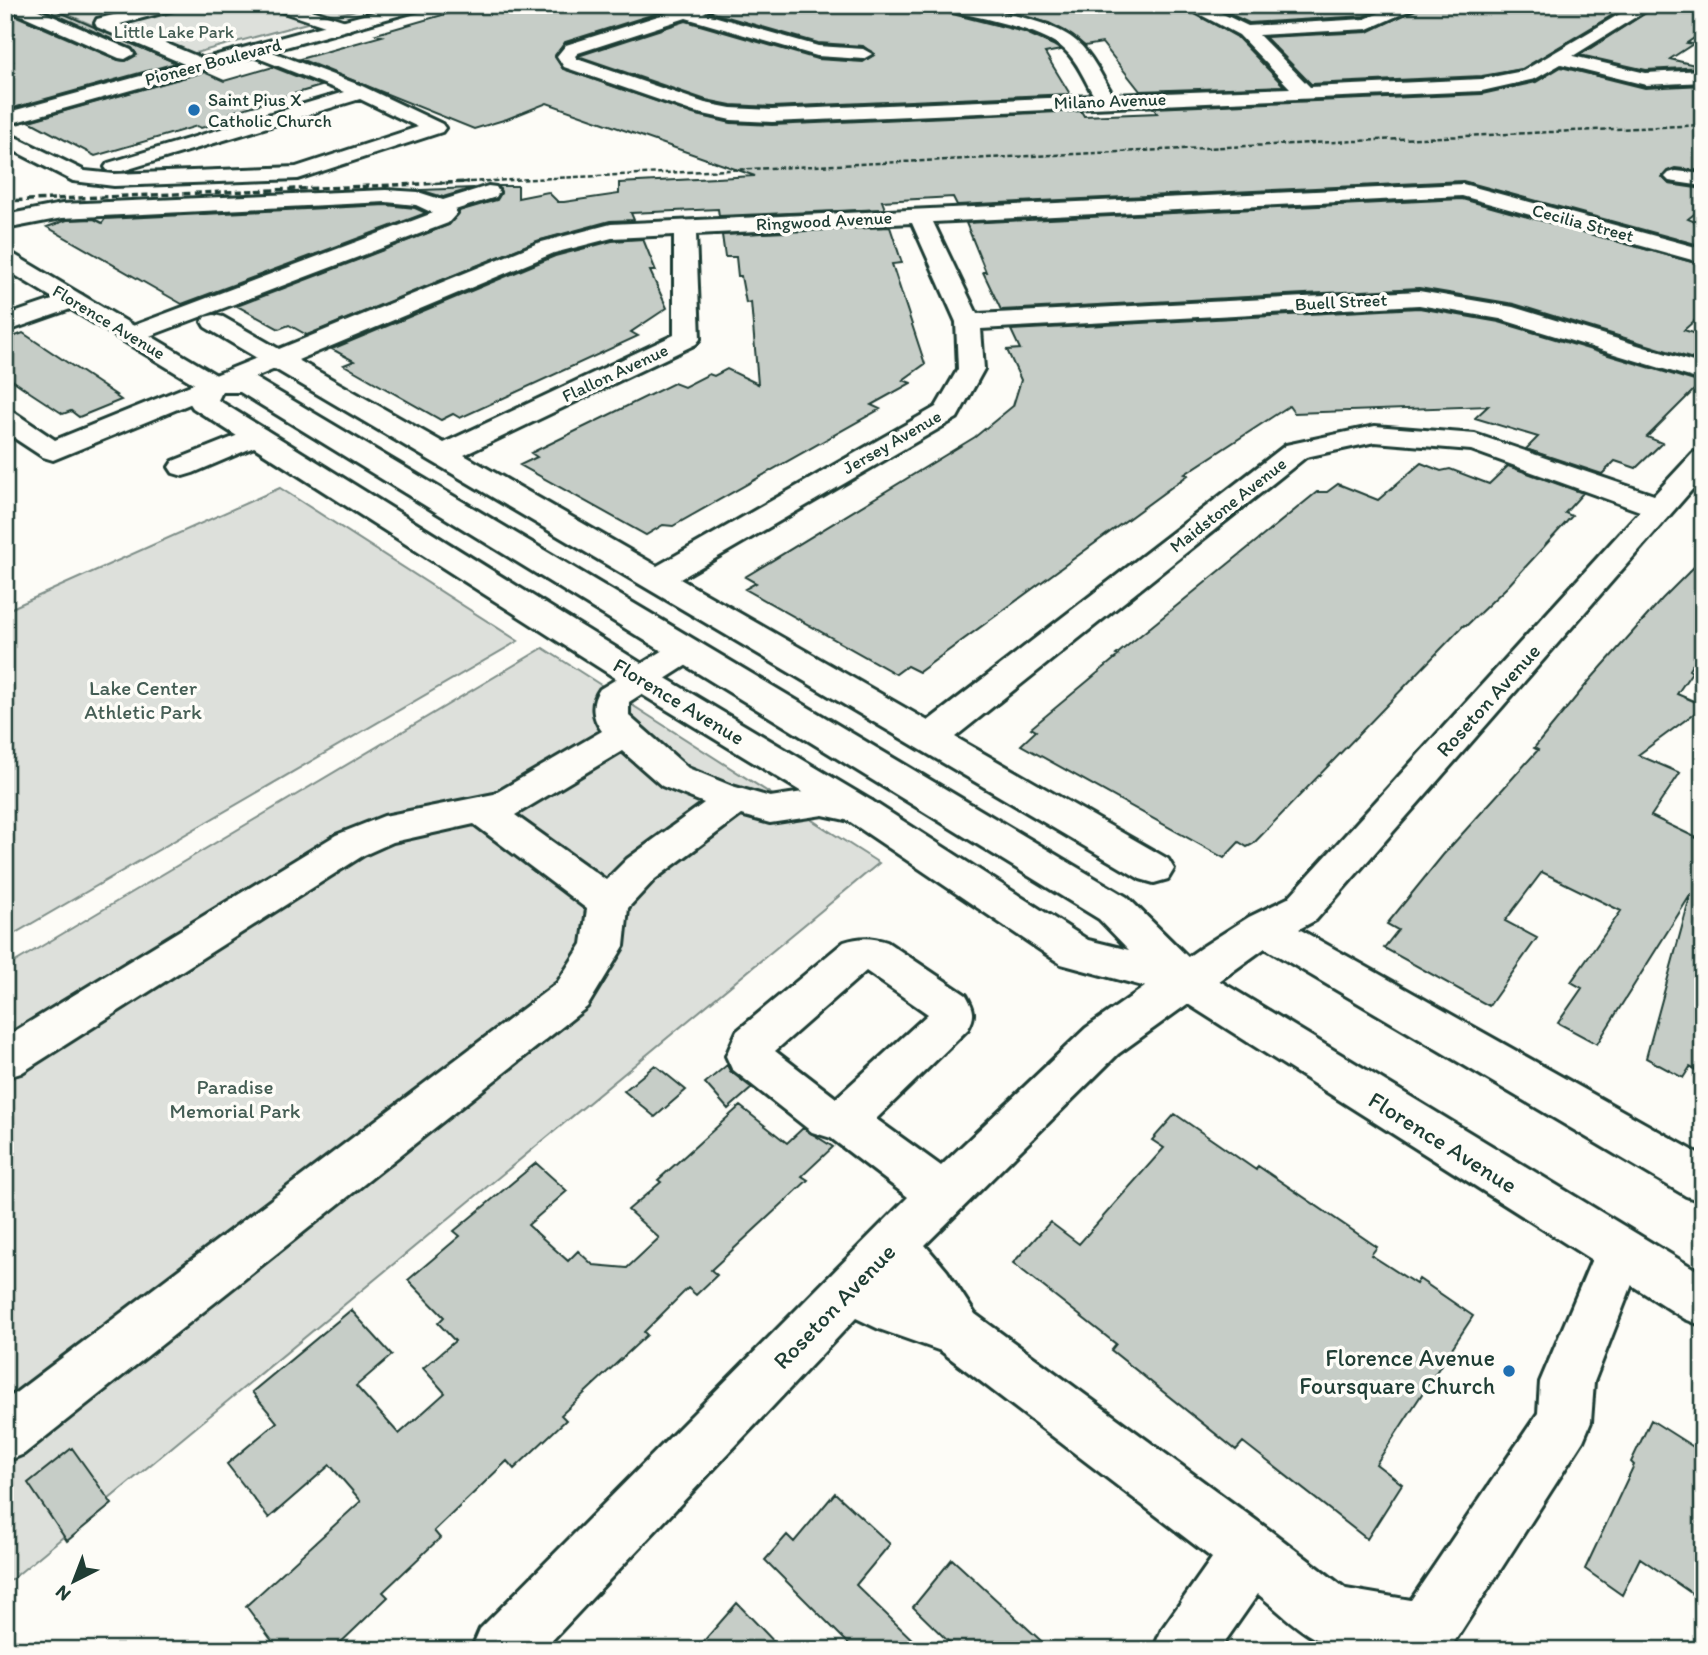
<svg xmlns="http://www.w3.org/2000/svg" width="1708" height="1655" font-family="Itim,sans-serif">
	<rect width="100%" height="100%" fill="#fdfcf7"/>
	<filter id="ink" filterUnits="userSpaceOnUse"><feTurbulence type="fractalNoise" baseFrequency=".0143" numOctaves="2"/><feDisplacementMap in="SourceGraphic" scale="14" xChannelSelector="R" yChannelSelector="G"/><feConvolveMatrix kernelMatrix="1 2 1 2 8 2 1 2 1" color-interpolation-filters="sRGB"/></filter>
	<g filter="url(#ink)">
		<!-- green -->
		<path fill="#dde0db" stroke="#7e8e88" stroke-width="2" d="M45,5H374L173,59Z
			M280,488L518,641L5,939V611Z
			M543,648L879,863L5,1585V968Z"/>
		<!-- building -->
		<path fill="#c6cdc7" stroke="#1f3d34" stroke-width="2" d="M34,5H44L176,63L6,110L5,63L12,61L5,58V11L118,60L126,61L137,55L132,48Z
			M477,5H683L565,42L555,57L563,69L693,114L731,123L772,125L1081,111L1084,116L1157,113L1153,108L1482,94L1536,82L1561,67L1645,88L1703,85V171L1675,168L1667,171L1662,177L1669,184L1703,189V207L1688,219L1703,225V246L1463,181L957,205L953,197L882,201L885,209L719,216L718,209L631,213L634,220L610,221L537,241L307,335L289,325L279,329L237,306L449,225L459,211L497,200L501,193L499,186H518V198L548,192L558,202H564L619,194V183L755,176L547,103L507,119L474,129L300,59L382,36L376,34Z
			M721,5H937L940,11L1024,32L1053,45L1061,50L1045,53L1070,94L772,107L731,105L706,100L578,56L686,21L817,59L863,62L874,55L863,46L818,43L710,12Z
			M1001,5H1180L1237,37L1284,86L1140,91L1102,43L1085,46L1065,31L1049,23L993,8Z
			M1211,5H1391L1364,16L1249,23Z
			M1424,5H1629L1522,69L1482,76L1311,84L1265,37L1368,32Z
			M1658,5H1703V32L1687,43L1693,44L1670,59L1703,67L1646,70L1580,55Z
			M273,67L321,86L232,112L241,116L201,128L197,126L95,156L29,121L204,72L224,81Z
			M474,188L443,197L420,190Z
			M1462,199L1703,265V313L1684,330L1703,336V362L1514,304L1419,288L1001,310L983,272H986L966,223Z
			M386,205L415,208L426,213L182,304L47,227L67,220L94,219L102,223L105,219Z
			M890,227L902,263L892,264L925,364L903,380L911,383L871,405L880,409L673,526L663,525L646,535L520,465L537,457L531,453L674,383L684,387L709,374L714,376L727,369L758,384L751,302L746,303L741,276H738L736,257H725L722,235Z
			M643,239L656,271H650L667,308L631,332L638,336L460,418L453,414L441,420L344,365L354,361L332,349L555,256L612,241Z
			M1419,308L1499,322L1701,383L1647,437L1662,443L1636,468L1615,461L1602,474L1526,449L1538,437L1475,418L1488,406L1294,413L1289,406L1185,474L1188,475L919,672L907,666L896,674L745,589L756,583L745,577L975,437L1013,406L1021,380L1007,350L1020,349L1011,330Z
			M23,333L116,395H114L121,400L79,417L71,411L63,414L31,393L5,375V340Z
			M1421,463L1441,471L1450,469L1489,484L1508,466L1583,493L1565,513L1572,516L1507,587L1466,626L1464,625L1253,844L1247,847L1239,842L1224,858L1021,745L1036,731L1031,728L1118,656L1116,655L1317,492H1327L1338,484L1378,500Z
			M1703,558V648L1689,670L1692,672L1677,694L1703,705V707L1638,755L1680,773L1651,816L1703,841V1074L1690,1067L1683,1078L1646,1058L1691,894L1597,1044L1558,1023L1582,988L1571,982L1621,911L1542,872L1505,921L1537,938L1489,1006L1384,948L1398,930L1387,924L1443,855L1538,750L1534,748L1590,680L1662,599Z
			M655,1065L686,1090L655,1117L624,1091Z
			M727,1065L730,1071L752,1088L728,1109L705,1083Z
			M740,1106L787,1143L803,1128L833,1147L802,1176L808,1180L711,1270L717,1275L696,1295L688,1288L644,1332L647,1335L561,1415L566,1420L514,1469L507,1461L434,1531L440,1538L383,1592L388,1597L333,1650H279L246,1606L361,1501L330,1465L269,1518L227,1464L277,1422L252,1392L351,1310L392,1355L356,1386L399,1434L445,1393L423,1368L455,1341L438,1323L444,1317L408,1280L460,1236L454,1231L536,1163L567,1191L528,1225L568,1261L578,1251L593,1265L627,1268L659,1238L628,1210L661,1182L658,1180Z
			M1175,1114L1256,1170L1258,1166L1377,1247L1371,1255L1416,1284L1419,1279L1473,1316L1376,1464L1402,1484L1367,1539L1243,1442L1236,1450L1111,1350L1116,1344L1013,1263L1050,1222L1079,1244L1164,1148L1152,1140Z
			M1651,1420L1703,1453V1601L1640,1558L1622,1595L1585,1569L1634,1465L1631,1462Z
			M72,1448L112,1504L67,1541L28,1483Z
			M835,1493L890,1544L856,1585L923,1650H855L765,1560L787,1535L794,1542Z
			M952,1559L1051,1650H957L913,1607Z
			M737,1603L782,1650H696Z"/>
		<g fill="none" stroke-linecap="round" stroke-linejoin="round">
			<defs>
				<path id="minor" d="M5,5H27L131,50L134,54L125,59L119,58L6,8Z
					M154,5H183L181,8L120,24L208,61L211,65L208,69H196L97,27L95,23L97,19Z
					M269,5H295L349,22L352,26L349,30H337L271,8Z
					M693,5H719L703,13L818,46L863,49L872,54L863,59L817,56L686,18L578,53L575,56L577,59L705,103L731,108L772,110L1094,96C1085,81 1078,62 1065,50C1043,28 973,17 941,8L939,5C974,5 1049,18 1076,41C1092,54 1102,78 1113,95L1290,88L1239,35L1182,5H1204L1248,26L1365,19L1399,5H1422L1368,29L1259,35L1310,87L1482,79L1523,71L1635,5H1655L1573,56L1646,73L1703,70V82L1646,85L1561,64L1535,79L1482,91L772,122L731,120L694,112L564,67L557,56L566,45Z
					M254,45L362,86L442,124L445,128L442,132L298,179L114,186L73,181L5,146V132L85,171L114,174L296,167L418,127L360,99L122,171H108L105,167L108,163L344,92L248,54L245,50Z
					M1676,171L1703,174V186L1669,181L1665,177L1669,173Z
					M1463,184L1703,249V263L1462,196L933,222L977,314L1419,291L1513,307L1703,365V381L1500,319L1419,305L981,329L984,369L957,418L680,579L928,721L1286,445L1375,426L1475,434L1654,495L1693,453L1703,450V477L1316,920L1299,929L1703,1156V1202L1686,1196L1265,948L1118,1054L925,1245L947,1271L975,1314L1272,1532L1346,1589L1411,1600L1538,1413L1540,1382L1602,1235L1620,1228L1638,1235L1645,1251L1594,1382L1591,1422L1583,1441L1449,1650C1406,1650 1353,1655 1314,1638C1294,1627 1276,1608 1258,1594L1219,1650H1153L1162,1629L1212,1558L941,1351L879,1329L856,1318L543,1650H471L480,1629L908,1197L831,1138L812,1132L732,1069L726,1056L737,1031L844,942C860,937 871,937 887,942L966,995C974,1009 976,1015 968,1029L876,1119L941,1166L1086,1028L1202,947L1249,917L1288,898L1640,511L1471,450L1375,442L1306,457L955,737L1168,859L1174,869L1168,879L1154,883L1140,879L275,369L53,460L43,457L5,432V411L15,413L55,440L257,358L205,327L202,322L205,317L214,315L223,317L279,349L538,243L611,224ZM912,223L956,322L958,369L936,407L657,566L464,455L696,344L700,339L696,234ZM674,235V335L444,443L298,360L554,253L612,238ZM866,971L928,1014L836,1098L775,1051Z
					M488,186L496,187L499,192L496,197L455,210L457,213L448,223L131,343L122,340L118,335L122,330L433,213L416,205L386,202L62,218L5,229V215L62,204L386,190L418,192L443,200Z
					M73,293L82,295L85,300L82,305L5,332V316Z
					M256,428L266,430L270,436L266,442L193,473L183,476L173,473L169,467L173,461Z
					M686,641L698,644L703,651L698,658L629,702V716L688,768L732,786L770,797L823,789L872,801L878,810L872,819L859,823L823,815L770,823L741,815L655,879L628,908L624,946L587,1007L24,1454L5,1462V1401L557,983L582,944L587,909L474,824L393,842L364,855L21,1073L5,1078V1037L336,835L384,816L494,794L602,731C592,718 590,703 600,689L674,644ZM622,751L662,786L704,803L627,859L606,880L515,815Z"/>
				<path id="major" d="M400,5H428L426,8L5,125V113Z
					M5,252L13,254L218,376L255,378L1127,897L1200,969L1703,1274V1326L1685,1319L1172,994L1061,964L846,819L628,686L193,408L189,402L198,386L5,269ZM222,392H240L1099,919L1129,950L1088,940L872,801L652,670L218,400Z"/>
			</defs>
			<!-- minor casing -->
			<use href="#minor" stroke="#1f3d34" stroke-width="6"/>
			<!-- major casing -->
			<use href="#major" stroke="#1f3d34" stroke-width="6"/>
			<!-- minor -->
			<use href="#minor" fill="#fdfcf7" fill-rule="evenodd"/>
			<!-- major -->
			<use href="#major" fill="#fdfcf7" fill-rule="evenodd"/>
			<!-- rail-far1 -->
			<path stroke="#1f3d34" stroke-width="2.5" stroke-dasharray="5 2.5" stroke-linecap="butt" d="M425,184L1703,125"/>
			<!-- rail -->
			<path stroke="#1f3d34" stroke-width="3.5" stroke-dasharray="7 3.5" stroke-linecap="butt" d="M5,201L469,182"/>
		</g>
	</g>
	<!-- markers -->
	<g fill="#1f6fb2" stroke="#fdfcf7" stroke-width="2.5">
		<circle cx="194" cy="110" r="7"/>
		<circle cx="1509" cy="1371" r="7"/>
	</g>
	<g text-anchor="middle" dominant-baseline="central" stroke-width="7" stroke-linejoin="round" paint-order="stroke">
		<!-- far-park labels -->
		<g font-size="18" fill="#455e55" stroke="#fdfcf7">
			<text x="174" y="32">Little Lake Park</text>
		</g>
		<!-- far-street labels -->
		<g font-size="18" fill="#1f3d34" stroke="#fdfcf7">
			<text transform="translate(213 62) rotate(-15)">Pioneer Boulevard</text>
			<text transform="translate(1110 101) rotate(-2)">Milano Avenue</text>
			<text transform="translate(824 221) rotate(-3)">Ringwood Avenue</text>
			<text transform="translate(1583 223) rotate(15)">Cecilia Street</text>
			<text transform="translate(1341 302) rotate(-3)">Buell Street</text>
			<text transform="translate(109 322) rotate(31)">Florence Avenue</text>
			<text transform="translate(615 373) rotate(-25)">Flallon Avenue</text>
			<text transform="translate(892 442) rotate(-30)">Jersey Avenue</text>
			<text transform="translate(1228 505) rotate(-38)">Maidstone Avenue</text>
		</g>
		<!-- far-poi labels -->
		<g font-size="18" fill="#1f3d34" stroke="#fdfcf7" text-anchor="start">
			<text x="208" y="100">Saint Pius X<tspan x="208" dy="21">Catholic Church</tspan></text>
		</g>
		<!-- park labels -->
		<g font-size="21" fill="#455e55" stroke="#fdfcf7">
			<text x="143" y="687">Lake Center<tspan x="143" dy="24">Athletic Park</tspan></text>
			<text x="235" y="1086">Paradise<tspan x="235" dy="24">Memorial Park</tspan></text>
		</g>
		<!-- street labels -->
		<g font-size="21" fill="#1f3d34" stroke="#fdfcf7">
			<text transform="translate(1488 700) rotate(-48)">Roseton Avenue</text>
			<text transform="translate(679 701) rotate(31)">Florence Avenue</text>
		</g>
		<!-- near-street labels -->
		<g font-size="24" fill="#1f3d34" stroke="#fdfcf7">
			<text transform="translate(1443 1142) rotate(32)">Florence Avenue</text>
			<text transform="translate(834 1306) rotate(-46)">Roseton Avenue</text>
		</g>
		<!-- near-poi labels -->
		<g font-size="24" fill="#1f3d34" stroke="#fdfcf7" text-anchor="end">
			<text x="1495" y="1357">Florence Avenue<tspan x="1495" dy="28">Foursquare Church</tspan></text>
		</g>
	</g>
	<!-- margin -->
	<rect width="1708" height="1655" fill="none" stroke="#fdfcf7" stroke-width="28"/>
	<rect x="14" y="14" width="1680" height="1627" fill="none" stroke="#1f3d34" stroke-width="2.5" filter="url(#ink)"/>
	<!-- north arrow -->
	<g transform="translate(74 1581) rotate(222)" stroke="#fdfcf7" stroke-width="5" paint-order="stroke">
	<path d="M0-5L12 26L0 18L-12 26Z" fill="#1f3d34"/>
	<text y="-10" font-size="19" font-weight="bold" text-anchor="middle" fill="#1f3d34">N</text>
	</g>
</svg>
